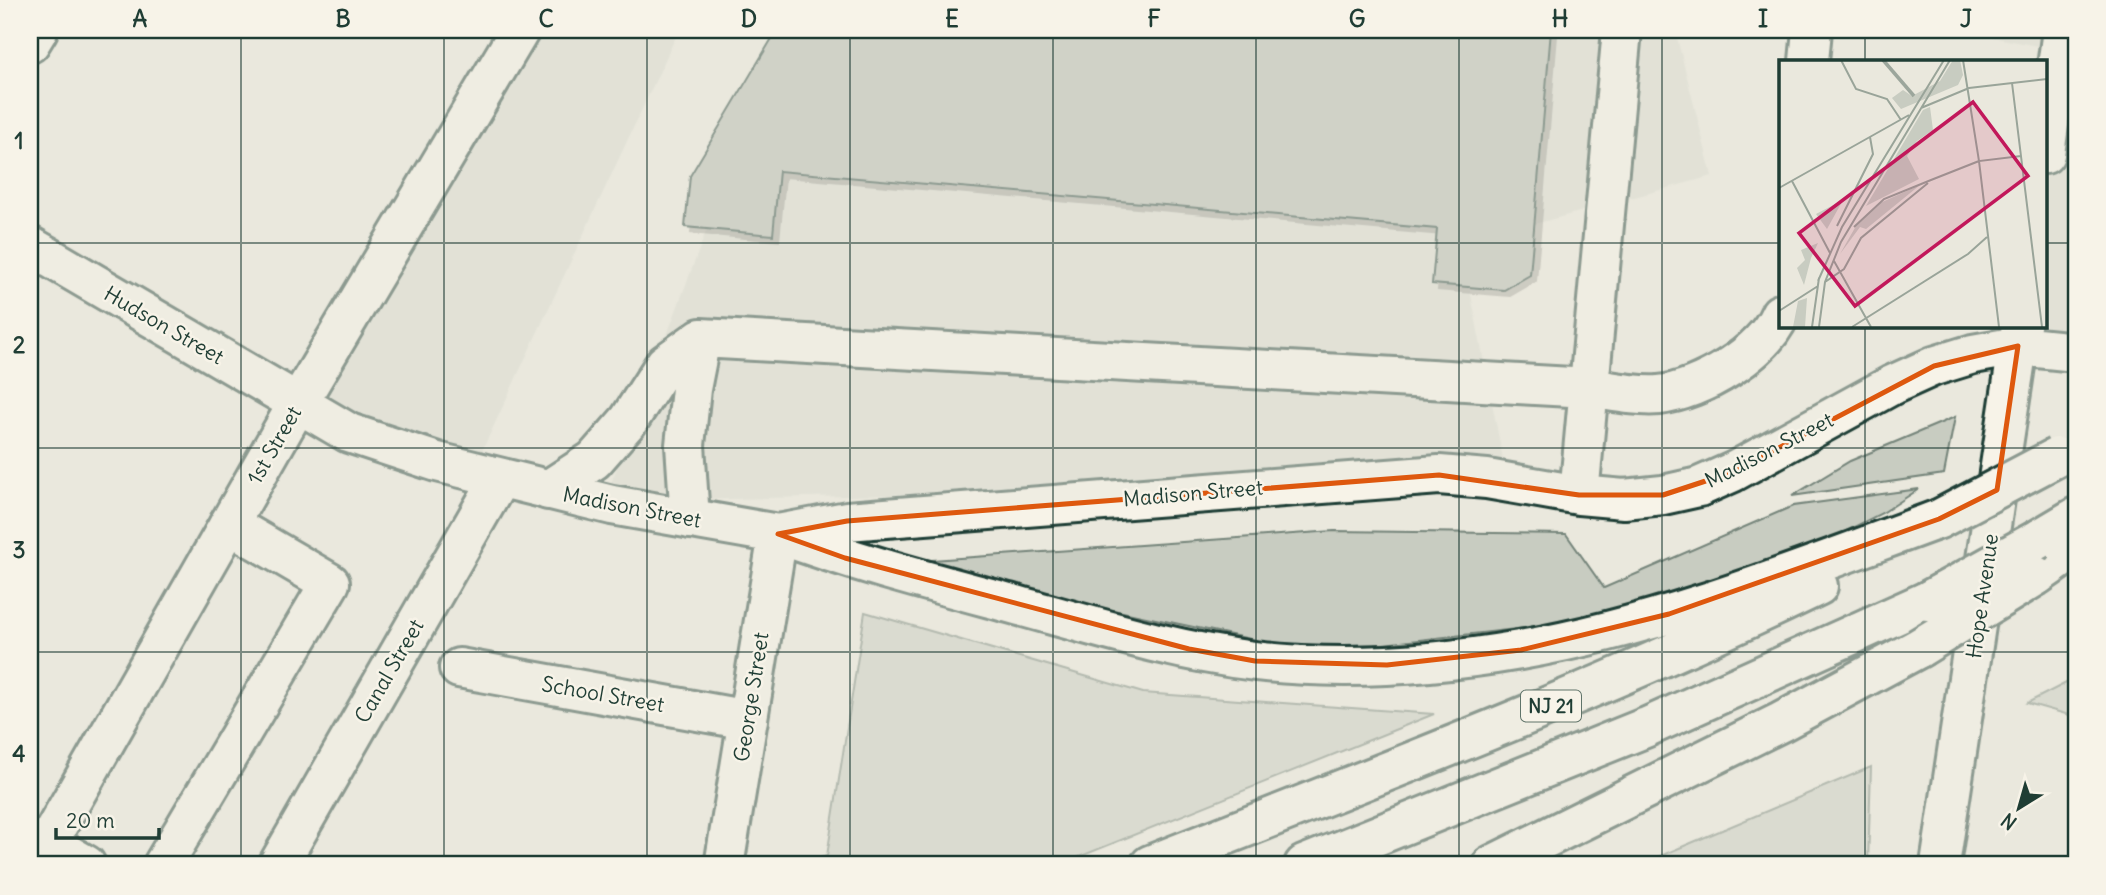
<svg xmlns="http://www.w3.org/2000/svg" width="2106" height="895" font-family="Delius,sans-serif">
	<defs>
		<filter id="shadow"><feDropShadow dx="6" dy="6" stdDeviation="0" flood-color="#0004"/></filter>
	</defs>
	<rect width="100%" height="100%" fill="#eae8dd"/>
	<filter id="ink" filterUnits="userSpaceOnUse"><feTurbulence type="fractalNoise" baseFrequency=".0143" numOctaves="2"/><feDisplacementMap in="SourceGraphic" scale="14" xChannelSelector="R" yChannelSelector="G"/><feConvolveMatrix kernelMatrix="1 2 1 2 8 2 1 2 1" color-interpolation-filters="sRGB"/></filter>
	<g filter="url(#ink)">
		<!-- built -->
		<path fill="#d9dacf" d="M508,30H679L473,470L290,406Z
			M782,30H1675L1712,176L1461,244L1507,480L604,502Z
			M1958,30H2076V320L2005,371L2012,326H2045V97L2052,49Z"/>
		<!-- green -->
		<path fill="#c8ccc1" stroke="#74847a" stroke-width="2" d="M1955,417L1944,474L1792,496L1850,461Z
			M1919,489L1884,512L1765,572L1623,617L1312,652L890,563L1334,531L1566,534L1604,588L1793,506Z
			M865,612L1143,693L1434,714L1059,865H794L827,856Z
			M2076,678V717L2027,703Z
			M1871,767L1868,865H1639Z"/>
		<!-- building -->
		<path fill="#b2b8ae" stroke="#1f3d34" stroke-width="2" filter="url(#shadow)" d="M777,30H1551L1530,275L1504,290L1432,284L1437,229L779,171L773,235L685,227L690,176Z"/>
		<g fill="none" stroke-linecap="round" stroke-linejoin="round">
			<defs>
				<path id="minor" d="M30,43L38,30
					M1809,61L1812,30
					M2045,154L2062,30
					M30,246L298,403L520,30
					M548,490L594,460L629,420L665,364L701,338L1589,388C1611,391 1637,397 1659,395C1700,391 1764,353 1780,314
					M1579,495L1622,30
					M690,519L685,445L691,389L701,338
					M459,668L748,720
					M48,843L86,865
					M725,860L778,534L847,521L1439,475L1487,479L1579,495L1624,499L1663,495L1699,487L1733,472L1892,385L1934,366L1973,354L2018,346L2076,352
					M163,865L330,583L229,524
					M278,865L500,478
					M1940,865L2021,326"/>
				<path id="major" d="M35,865L298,403L349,433L437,462L612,505L778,534"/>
				<path id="highway" d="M778,534C854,562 931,582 1009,603C1090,625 1172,651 1255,661C1343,671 1433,665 1520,650C1664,625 1802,569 1939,519
					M2039,539L2076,517
					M2036,576L2076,548
					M1150,865C1375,776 1600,691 1818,586
					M1304,865L1647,727L1927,601
					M1492,865L1781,722L1919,648"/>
			</defs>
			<!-- minor casing -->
			<use href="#minor" stroke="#1f3d34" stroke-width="44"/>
			<!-- major casing -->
			<use href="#major" stroke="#1f3d34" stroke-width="44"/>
			<!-- highway casing -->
			<use href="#highway" stroke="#1f3d34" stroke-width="44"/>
			<!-- minor -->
			<use href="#minor" stroke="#f7f3e8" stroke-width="38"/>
			<!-- major -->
			<use href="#major" stroke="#f7f3e8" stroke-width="38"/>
			<!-- highway -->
			<use href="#highway" stroke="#f7f3e8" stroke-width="38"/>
			<defs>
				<path id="highway-bridge" d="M1939,519L2057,457
					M1927,601L2039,539
					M1919,648L2036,576"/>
			</defs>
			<!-- highway-bridge casing -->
			<use href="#highway-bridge" stroke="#1f3d34" stroke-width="44" stroke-linecap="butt"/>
			<!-- highway-bridge -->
			<use href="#highway-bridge" stroke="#f7f3e8" stroke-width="38"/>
		</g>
	</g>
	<!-- marked area -->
	<path d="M0 0H2106V895H0ZM2018,346L1997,490L1939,519L1669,614L1521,650L1387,665L1255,661L1189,649L845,558L778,534L847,521L1439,475L1579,495H1663L1733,472L1934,366Z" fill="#eae8dd" fill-opacity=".55" fill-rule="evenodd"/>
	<path fill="none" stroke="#de580e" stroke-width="5" stroke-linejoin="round" d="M2018,346L1997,490L1939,519L1669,614L1521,650L1387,665L1255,661L1189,649L845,558L778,534L847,521L1439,475L1579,495H1663L1733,472L1934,366Z"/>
	<!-- grid -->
	<path fill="none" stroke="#1f3d34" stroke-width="2" stroke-opacity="0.55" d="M241,30V865M444,30V865M647,30V865M850,30V865M1053,30V865M1256,30V865M1459,30V865M1662,30V865M1865,30V61M30,243H1780M2045,243H2076M1865,326V865M30,448H2076M30,652H2076"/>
	<g text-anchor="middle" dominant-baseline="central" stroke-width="5" stroke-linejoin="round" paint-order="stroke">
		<!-- shield labels -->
		<rect fill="#f7f3e8" stroke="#60746a" stroke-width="2" x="1521" y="690.5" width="60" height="31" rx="5"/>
		<g font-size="19" font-weight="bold" fill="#1f3d34">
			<text x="1551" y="706">NJ 21</text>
		</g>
		<!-- street labels -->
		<g font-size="21" fill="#1f3d34" stroke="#f7f3e8">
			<text transform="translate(164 325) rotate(30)">Hudson Street</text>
			<text transform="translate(274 445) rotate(-60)">1st Street</text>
			<text transform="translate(1769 450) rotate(-27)">Madison Street</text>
			<text transform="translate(1193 493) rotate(-5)">Madison Street</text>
			<text transform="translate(632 507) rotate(11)">Madison Street</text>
			<text transform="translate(1982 596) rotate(-82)">Hope Avenue</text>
			<text transform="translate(389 671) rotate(-60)">Canal Street</text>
			<text transform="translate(603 694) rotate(10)">School Street</text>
			<text transform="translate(751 697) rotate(-81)">George Street</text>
		</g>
	</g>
	<!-- overview -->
	<g transform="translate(1779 60)">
		<rect width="268" height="268" fill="#eae8dd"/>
		<path d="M174,0H181L184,15L179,25L122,49L113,38L124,30L133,36L161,21ZM151,47L154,70L138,81L128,96L140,119L87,146L144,50ZM141,125L87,169L81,167L61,194L77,166L101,143ZM64,140L48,169L37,154ZM39,183L32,198L25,225L18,208L26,200L22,190ZM28,238L26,267H14L19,241Z" fill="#c8ccc1"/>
		<path fill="none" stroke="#9ca69c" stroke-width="3.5" d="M104,0L135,36"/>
		<path fill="none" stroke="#99a499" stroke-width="2" d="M62,0L77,29L108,39L122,60M233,23L263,267M142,48L190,28L268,19M152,120L200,101L184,0M13,121L51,193M0,128L130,55M58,166L94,94L91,77M75,167L105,139L152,120M55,201L92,267M39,221L63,167L165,0M46,222L65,209L82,178L149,123M0,251L39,226M33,267L40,218M40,267L46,222L62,182L171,0M73,267L189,194L208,177M220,267L200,101L242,96"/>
		<path fill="#c2185b" fill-opacity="0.15" stroke="#c2185b" stroke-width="3.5" d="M194,42L249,116L76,246L20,173Z"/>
		<rect width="268" height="268" fill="none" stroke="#1f3d34" stroke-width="3.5"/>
	</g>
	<!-- margin -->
	<rect width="2106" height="895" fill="none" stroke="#f7f3e8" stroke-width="77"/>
	<!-- north arrow -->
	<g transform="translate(2019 808) rotate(217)" stroke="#f7f3e8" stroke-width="5" paint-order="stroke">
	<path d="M0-5L12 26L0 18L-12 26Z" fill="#1f3d34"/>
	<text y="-10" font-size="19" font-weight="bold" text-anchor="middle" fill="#1f3d34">N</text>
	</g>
	<!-- scale -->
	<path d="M56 828v10h103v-10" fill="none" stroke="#1f3d34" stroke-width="3.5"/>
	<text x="66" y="828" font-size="21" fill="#1f3d34" stroke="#f7f3e8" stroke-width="5" paint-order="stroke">20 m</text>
	<rect x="38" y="38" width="2030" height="818" fill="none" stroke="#1f3d34" stroke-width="2.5"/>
	<g font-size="23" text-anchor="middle" font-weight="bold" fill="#1f3d34">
		<text x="140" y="27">A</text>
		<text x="343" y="27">B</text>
		<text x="546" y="27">C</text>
		<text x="749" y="27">D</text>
		<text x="952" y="27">E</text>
		<text x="1154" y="27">F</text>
		<text x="1357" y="27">G</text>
		<text x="1560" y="27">H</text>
		<text x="1763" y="27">I</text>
		<text x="1966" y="27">J</text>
		<text x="19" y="149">1</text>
		<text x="19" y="353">2</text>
		<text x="19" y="558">3</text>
		<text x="19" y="762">4</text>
	</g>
</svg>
